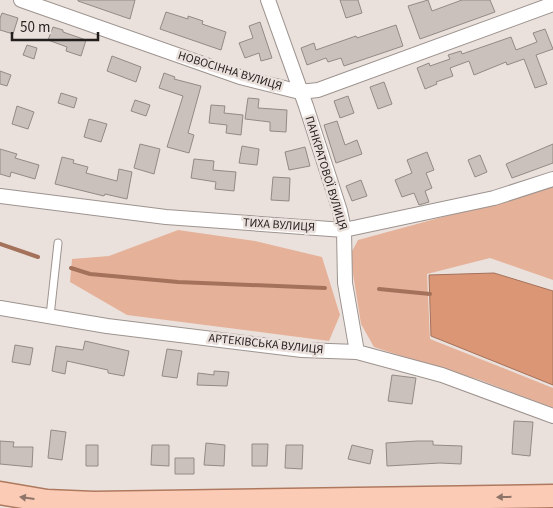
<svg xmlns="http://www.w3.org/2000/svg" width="553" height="508" font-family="'Source Sans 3',sans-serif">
	<rect width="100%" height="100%" fill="#ebe1dc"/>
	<!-- green -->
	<path fill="#e5b199" d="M553,183V280L490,258L427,274L430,339L553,388V408L480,380L398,355L374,347L361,324L350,255L358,240L494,203Z
		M178,230L255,241L322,257L340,315L329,341L127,315L70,282L72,259L109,256Z"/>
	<!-- water -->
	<path fill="#db9675" stroke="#a4725b" d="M494,273L553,291V385L431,336L429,275Z"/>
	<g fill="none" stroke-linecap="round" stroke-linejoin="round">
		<!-- stream -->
		<path stroke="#a4725b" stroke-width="4" d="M0,244L38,257
			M71,268L90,274L178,282L325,288
			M379,289L430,294"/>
	</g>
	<!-- building -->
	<path fill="#cbc1bc" stroke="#938a85" d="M78,0H135L130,19L78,1Z
		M340,0H358L362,13L346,18Z
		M428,0L432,11L462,0H490L495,12L420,39L408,6Z
		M166,12L188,19V16L203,21L202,24L226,32L221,50L160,29Z
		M2,13L18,18L13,34L0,30V18Z
		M260,22L272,58L261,61L259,53L245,58L239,43L253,38L249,26Z
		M396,25L403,46L344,66L341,58L328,62L326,58L307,65L301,48L314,43L316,50L356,36L357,38Z
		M53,27L63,30V32L86,40L81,56L66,51L67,47L48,40Z
		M545,29L553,49L536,55L547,84L535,88L524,59L507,65L506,62L474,75L469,61L450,68L453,76L436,82L437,84L425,89L417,68L429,63L430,66L450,59L448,55L461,51L462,54L511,37L516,50L537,42L533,33Z
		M27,45L37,48L34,59L23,55Z
		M112,56L141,67L136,82L107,71Z
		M0,71L11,75L7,86L0,84Z
		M164,73L175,77L174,79L201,86L188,133L194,135L189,153L167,147L183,96L159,88Z
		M384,82L392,104L378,109L370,87Z
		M61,93L77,98L74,108L58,103Z
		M348,96L354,113L340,118L334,101Z
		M248,98L259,99L258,108L287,110L286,132L270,131V122L245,119Z
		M135,100L150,105L146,116L131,111Z
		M211,105L225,106L224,113L243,115L241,135L226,133L227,125L209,123Z
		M17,106L34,112L28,129L12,124Z
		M89,119L107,124L101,142L84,137Z
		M337,121L345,145L357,140L362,154L336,163L324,125Z
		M140,144L160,149L154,174L134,168Z
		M553,144V163L512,178L506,164Z
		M242,146L259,149L257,165L239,163Z
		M305,147L310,166L289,170L285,152Z
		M0,149L17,154L15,158L39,165L35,179L11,172L10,177L0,174Z
		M427,152L434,170L426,173L432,188L425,191L429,202L419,205L414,193L402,197L395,180L412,173L407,160Z
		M480,155L487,172L475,177L468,160Z
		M62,157L74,160L73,163L88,167L86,173L117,181L119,169L132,172L127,199L105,194L104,196L55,184Z
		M194,159L214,161L213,170L236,172L234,191L215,189L216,182L191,178Z
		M273,177L290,178L289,201L271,200Z
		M361,180L367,196L352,201L346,186Z
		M85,341L129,351L124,376L108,373V370L67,361L65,374L52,371L56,346L83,350Z
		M15,345L33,348L30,365L12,362Z
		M167,349L182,351L177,378L162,376Z
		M214,371L229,372L227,386L197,385L198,373L214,375Z
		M392,375L416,378L412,404L388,401Z
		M514,421L533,422L530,456L512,454Z
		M51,430L66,432L62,460L48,458Z
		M0,441L14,442L13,447H33L32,467L0,464Z
		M417,441H433V445L462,446L461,464L440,463L387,466L386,443Z
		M206,443L225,445L224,466L204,465Z
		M252,444H268L267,466H252Z
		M86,445H98V466H86Z
		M152,445H169V466L151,465Z
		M286,445H303L302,469L285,468Z
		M352,445L373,450L370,464L348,459Z
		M175,458H194V474H175Z"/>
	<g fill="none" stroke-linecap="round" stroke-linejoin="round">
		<defs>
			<path id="lane" d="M50,316L58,243"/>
			<path id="street" d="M21,0L240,77L300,92L318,90L553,4
				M268,0L306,106L340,211L344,230L345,283L357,352
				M0,196L166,217L344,230L494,198L553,179
				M0,308L107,326L302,350L357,352L442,375L553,416"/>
			<path id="primary" d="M0,493L47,501L94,503L553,496"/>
		</defs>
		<!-- lane casing -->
		<use href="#lane" stroke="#9d938f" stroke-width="9"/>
		<!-- street casing -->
		<use href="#street" stroke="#9d938f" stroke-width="16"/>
		<!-- primary casing -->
		<use href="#primary" stroke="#ae795f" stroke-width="25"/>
		<!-- lane -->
		<use href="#lane" stroke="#fff" stroke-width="7"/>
		<!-- street -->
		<use href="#street" stroke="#fff" stroke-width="14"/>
		<!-- primary -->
		<use href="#primary" stroke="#fbcbb5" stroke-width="22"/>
	</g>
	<!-- one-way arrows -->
	<defs><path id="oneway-solid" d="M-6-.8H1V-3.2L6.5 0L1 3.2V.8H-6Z" transform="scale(1.25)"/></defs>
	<g fill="#8f7569">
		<use href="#oneway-solid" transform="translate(504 497) rotate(179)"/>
		<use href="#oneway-solid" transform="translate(27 498) rotate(-172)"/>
	</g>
	<g text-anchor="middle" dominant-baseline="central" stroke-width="5" stroke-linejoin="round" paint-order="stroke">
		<!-- street labels -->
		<g font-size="12" fill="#231f1d" stroke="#ebe1dc">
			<text transform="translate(230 71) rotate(17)">НОВОСІННА ВУЛИЦЯ</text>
			<text transform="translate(326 173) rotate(73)">ПАНКРАТОВОЇ ВУЛИЦЯ</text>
			<text transform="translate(279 225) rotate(4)">ТИХА ВУЛИЦЯ</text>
			<text transform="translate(266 344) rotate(6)">АРТЕКІВСЬКА ВУЛИЦЯ</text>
		</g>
	</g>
	<!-- scale -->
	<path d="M12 32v8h86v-8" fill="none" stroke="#231f1d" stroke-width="2.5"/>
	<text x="20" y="32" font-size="15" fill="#231f1d" stroke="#ebe1dc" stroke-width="4" paint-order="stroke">50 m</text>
</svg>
